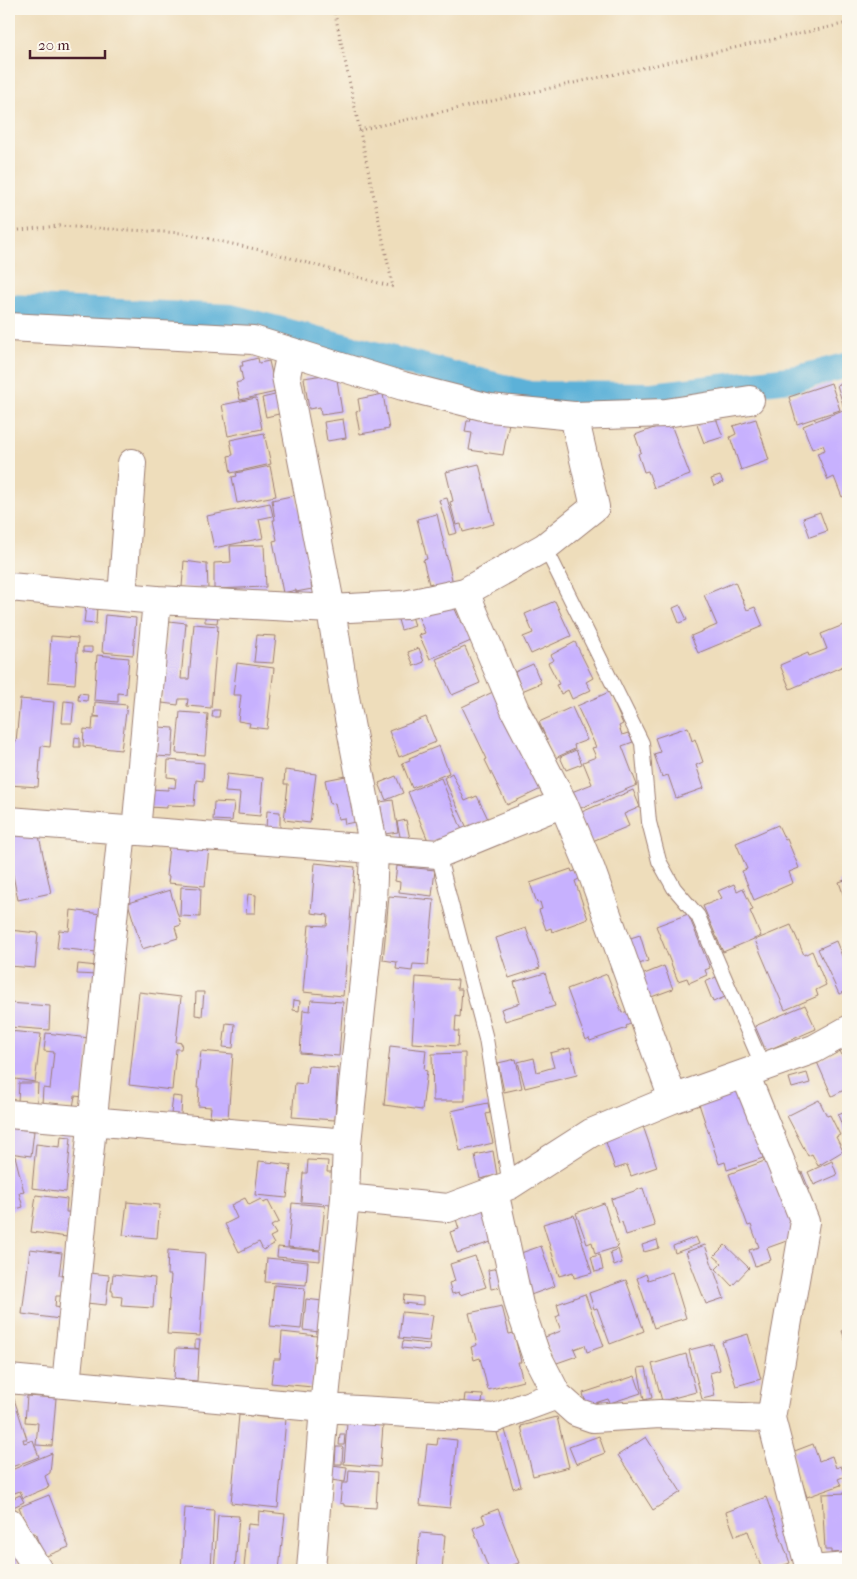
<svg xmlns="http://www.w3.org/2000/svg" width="857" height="1579" font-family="'IM FELL French Canon',serif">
	<rect width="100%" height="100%" fill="#fbf7ec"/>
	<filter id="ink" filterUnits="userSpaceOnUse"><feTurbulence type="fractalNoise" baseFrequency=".02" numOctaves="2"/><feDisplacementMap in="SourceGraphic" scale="10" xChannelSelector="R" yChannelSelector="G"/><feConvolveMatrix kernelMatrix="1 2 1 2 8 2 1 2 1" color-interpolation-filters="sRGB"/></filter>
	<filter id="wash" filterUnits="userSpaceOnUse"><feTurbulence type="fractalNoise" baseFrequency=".0096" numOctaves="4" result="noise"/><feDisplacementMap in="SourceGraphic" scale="20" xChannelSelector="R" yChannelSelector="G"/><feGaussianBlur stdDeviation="1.12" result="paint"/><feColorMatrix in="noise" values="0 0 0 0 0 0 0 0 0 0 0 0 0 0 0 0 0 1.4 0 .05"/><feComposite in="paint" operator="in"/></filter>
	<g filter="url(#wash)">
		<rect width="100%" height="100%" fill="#edb"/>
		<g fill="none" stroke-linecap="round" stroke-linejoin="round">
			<!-- canal -->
			<path stroke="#5cb1d8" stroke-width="26" d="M9,307L231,317L530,394L652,395L798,378L848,365"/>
		</g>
		<g id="blocks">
			<!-- building -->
			<path fill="#c7b1fe" d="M258,358L259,363L269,361L276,392L240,400L236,383L243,381L240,366H243L242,362Z
				M336,373L342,412L321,415L320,407L309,409L304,378Z
				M846,382L848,388V406L844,408L837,385Z
				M831,383L840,410L797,424L789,397Z
				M279,394L283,413L266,417L262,398Z
				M383,394L389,429L360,434L356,412L360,411L358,399Z
				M256,398L262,429L228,436L222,405Z
				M843,410L846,417L848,416V494L842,497L834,477L828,480L817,453L825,450L823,445L812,449L803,426Z
				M471,418L509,423L503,455L469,450L472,433L465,432L467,421H470Z
				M716,418L723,437L704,443L697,425Z
				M343,419L346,438L327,441L324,422Z
				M756,419L769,460L741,470L730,437L736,434L733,426Z
				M670,422L690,475L654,488L648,471L644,472L638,454L641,452L635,435Z
				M264,433L271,464L231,473L228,456L233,455L230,440Z
				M479,464L494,524L463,532L461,524L456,525L450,502L453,501L446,472Z
				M270,466L276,496L237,503L232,477L237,476L236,473Z
				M720,476L723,482L714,486L711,479Z
				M296,495L315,583L311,584L312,589L296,592V590L283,593L273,541L277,540L273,520H275L272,500Z
				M447,498L457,533L449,535L439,500Z
				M270,503L273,516L259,519L263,538L214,548L207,516Z
				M820,512L827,531L810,537L803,518Z
				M437,514L454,588L435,593L432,583L429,584L423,560L427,559L417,519Z
				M264,545L266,587L214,589V563L231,562L230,546Z
				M184,561L207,564L208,589L182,587Z
				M735,582L747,610L755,607L763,626L698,653L691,636L717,625L704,595Z
				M555,601L571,636L531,654L523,637L533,633L525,614Z
				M452,602L461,623L465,622L473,640L430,659L419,635L425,633L416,611Z
				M86,605L97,606L96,624L84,623Z
				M680,605L687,620L679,623L673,608Z
				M410,609L415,626L401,630L396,613Z
				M105,615L136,618L133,655L102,652Z
				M205,615L218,616L217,623L205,622Z
				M169,621L186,623L181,679H189L194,624L218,626L211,708L187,706L188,699H179L178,705L162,703Z
				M846,624L848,630V664L790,689L780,665L808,653L809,656L827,649L821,634Z
				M257,635L276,636L273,663L254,662Z
				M51,636L78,638L75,684L48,682Z
				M575,642L593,678L586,682L591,690L572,699L568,690L561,694L556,685L559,684L548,663L554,660L551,655Z
				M83,647H92V653L83,652Z
				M465,647L480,683L452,695L436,659Z
				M419,648L424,662L414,666L408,652Z
				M97,655L129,658L126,694L118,693V702L94,700Z
				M237,663L274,668L267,729L249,727L250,723L238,721L241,695H233Z
				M533,664L541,683L522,691L515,672Z
				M499,689L543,788L507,805L485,760L487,759L462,707Z
				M609,692L623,724L619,726L622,735L628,733L633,742L622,746L637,785L576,810L569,793L592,784L583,762L596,757L592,748L596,747L577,706Z
				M79,693L88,694L87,701L78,700Z
				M20,699L54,702L50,747L41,746L38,787L9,785V741L16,742Z
				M64,701L74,702L72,723H62Z
				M95,702L127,705L121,750L83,746L84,729L92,730L93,717H100L94,716Z
				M572,707L587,740L574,745L575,749L555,758L539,722Z
				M213,710H220L219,717H212Z
				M180,712L208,714L205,755L176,753Z
				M426,717L436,742L399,757L389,731Z
				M158,727L174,728L172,757L156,756Z
				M688,727L692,741L695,739L703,762L696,765L704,788L676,798L668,775L662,777L654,754L660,752L655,738Z
				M75,737L80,738V747H74Z
				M439,746L449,773L412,788L402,763L410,760L409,758Z
				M576,750L582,764L566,770L560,757Z
				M168,760L204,763L203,781L196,780L194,806L167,805V808L148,807L149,789L168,790V787L175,788L176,778L167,777Z
				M285,770L316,774L310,823L284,820L288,784H284Z
				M452,773L465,801L477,796L488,819L467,828L444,778Z
				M227,774L263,778L260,816L238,814L240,793L225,792Z
				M351,775L360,821L345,824L344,818L338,819L335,803L330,804L325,780Z
				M396,776L403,793L386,800L379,783Z
				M441,778L462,830L429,843L408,792Z
				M633,790L640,807L624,814L629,826L590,842L577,814Z
				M393,800L398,832L385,834L380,802Z
				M214,802L234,803L232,821L213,820Z
				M267,811L280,812V830L266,829Z
				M406,820L410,839L401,841L397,822Z
				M778,825L785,840L787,839L799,868L789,872L793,883L754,900L742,871L747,869L736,843Z
				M38,831L51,893L18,900L9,856H13L9,834Z
				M169,845L209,848L205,886L168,883L169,876H166Z
				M315,863L355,867L343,996L303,992L309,925L327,926L328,915L311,913Z
				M397,866L435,870L432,896L399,892L400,882L395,881Z
				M571,869L572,872L578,870L581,878L575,881L588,919L552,932L551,928L546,930L539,910L542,909L540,902L537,903L530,883Z
				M848,879V908L839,882Z
				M734,884L737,891L743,888L753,910L750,911L761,936L723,952L703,906L722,898L718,891Z
				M181,887L201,888L200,917L180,916Z
				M170,890L181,925L175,927L178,938L142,949L128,903Z
				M248,894L256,895L255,913H246Z
				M389,896L434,900L428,965L413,964L412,971L396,969L397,962L383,960Z
				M71,910L101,914L97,952L57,948L59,930L69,931Z
				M688,914L710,968L705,970L707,975L689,983L687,978L678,981L656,926Z
				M791,925L804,955L812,951L826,985L816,990L818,996L785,1010L755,940Z
				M526,928L540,968L509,978L496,938Z
				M9,930L38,933L35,968L9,966Z
				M640,935L648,961L633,966L624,940Z
				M836,941L844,961L848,960V991L839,994L818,949Z
				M78,964L97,966V975L77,974Z
				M664,966L673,989L646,999L637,977Z
				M545,973L555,1006L505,1021L501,1009L520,1003L514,982Z
				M607,974L622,1013L628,1011L632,1023L626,1026L627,1028L590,1041L589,1038L586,1040L567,989Z
				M416,977L458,980L457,989H462L460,1017L456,1016L455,1031H459L458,1046L412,1043Z
				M716,977L725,997L713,1002L705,982Z
				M139,992L181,997L176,1042L182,1043L181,1049H176L172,1090L129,1085Z
				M196,992H204L202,1016L195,1015Z
				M294,1000L300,1001L299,1011L293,1010Z
				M311,1000L343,1002L339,1056L300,1053L303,1010L310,1011Z
				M9,1003L50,1006L49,1030L9,1027Z
				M805,1005L816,1029L766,1051L755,1026Z
				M226,1023L235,1024L233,1048L223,1047Z
				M9,1031L41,1034L35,1082L9,1078Z
				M46,1033L89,1038L83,1097L75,1096L73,1107L42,1104L43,1088L50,1089L54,1052L44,1051Z
				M390,1046L426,1050L424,1070L427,1071L422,1110L384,1105Z
				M570,1048L577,1075L525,1088L518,1062L534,1058L537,1072L554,1067L550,1053Z
				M201,1051L233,1054L228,1118L210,1117L211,1107L198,1106L199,1088H197Z
				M840,1051L848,1068V1088L832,1096L817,1062Z
				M465,1053V1101H433L432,1054Z
				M516,1059L522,1088L504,1092L498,1063Z
				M308,1066L338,1068L335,1120L292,1117L295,1083L306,1084Z
				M807,1073L810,1083L792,1088L789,1078Z
				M19,1083H38L37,1103L18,1102Z
				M740,1090L763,1158L727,1170L725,1162L719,1164L699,1104Z
				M173,1096L182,1097L181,1115L171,1114Z
				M819,1100L827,1116L830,1115L840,1135L836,1137L843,1151L818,1166L812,1154L808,1156L787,1116Z
				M488,1103L490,1113L486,1114L493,1143L460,1151L451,1111Z
				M848,1111V1141L838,1115Z
				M643,1126L657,1167L631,1176L627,1165L615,1169L605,1139Z
				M9,1128L34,1131L31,1156L9,1153Z
				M61,1136L71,1137L66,1192L32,1188L36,1144L60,1147Z
				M493,1151L497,1175L480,1179L475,1155Z
				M15,1156L24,1192L19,1193L23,1207L9,1211V1157Z
				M770,1159L797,1223L790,1226L795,1238L767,1248L771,1260L755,1266L749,1250L759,1247L751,1225L748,1226L729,1174Z
				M308,1160L328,1161L327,1172H333L331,1204L301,1202L303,1173H307Z
				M259,1161L291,1165L287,1198L255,1195Z
				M832,1161L837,1175L814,1185L808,1172Z
				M802,1172L809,1189L801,1192L794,1175Z
				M643,1188L655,1226L626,1235L622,1222L619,1223L611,1199Z
				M36,1195L67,1199L66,1212H70L67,1237L31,1232Z
				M245,1198L249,1205L261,1199L263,1203L268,1201L279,1222L271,1226L276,1234L270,1237L274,1244L263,1250L259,1242L239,1252L225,1224L237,1218L231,1205Z
				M127,1202L160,1205L157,1238L123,1235Z
				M292,1203L325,1206L320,1250L288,1247Z
				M604,1203L618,1247L595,1254L592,1242L587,1244L576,1213Z
				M482,1207L494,1241L457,1253L450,1232L459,1229L455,1216Z
				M574,1215L592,1273L574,1278L573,1272L559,1276L543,1224Z
				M696,1237L699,1244L675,1253L673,1246Z
				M657,1240L659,1248L644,1252L642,1245Z
				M705,1245L724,1298L706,1304L686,1252Z
				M725,1245L749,1268L732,1286L716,1269L722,1263L714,1256Z
				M541,1246L555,1286L528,1296L518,1254Z
				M278,1247L320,1251V1261L277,1257Z
				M30,1249L62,1253L59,1275H63L61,1296H56L55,1307L61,1308L60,1319L22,1314Z
				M618,1249L622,1263L614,1266L610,1252Z
				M168,1250L205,1253L200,1336L167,1334L171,1275H167Z
				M600,1255L603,1270L595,1272L591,1257Z
				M475,1256L486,1287L460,1295L459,1292L452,1294L449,1283L455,1281L450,1264Z
				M267,1258L308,1262L306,1285L265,1282Z
				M503,1267L506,1286L491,1289L488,1270Z
				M672,1272L686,1318L654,1328L637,1278L646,1274L648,1280Z
				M89,1273L109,1275L106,1305L86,1303Z
				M113,1274L155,1278L153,1308L121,1306L122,1297L113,1296V1291H111Z
				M626,1280L644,1331L610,1344L597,1308L594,1309L589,1293Z
				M274,1285L305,1288L301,1329L270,1326Z
				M585,1294L604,1346L587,1352L585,1345L574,1349L577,1356L554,1364L545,1337L561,1331L556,1317L560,1315L557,1304Z
				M404,1295L423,1297V1305L403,1303Z
				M306,1299L322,1301L319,1332L303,1330Z
				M502,1306L509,1334L514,1333L521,1362H518L523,1381L488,1390L480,1358L474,1360L471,1347L477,1345L469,1313Z
				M402,1312L433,1315L429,1341L399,1338Z
				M848,1329V1344L847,1345L842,1331Z
				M282,1332L317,1336L312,1387L271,1383L274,1359H280Z
				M748,1334L761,1379L736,1386L722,1342Z
				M195,1340H200L199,1349L195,1348Z
				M403,1341L430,1344L429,1351L402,1348Z
				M713,1344L720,1370L710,1373L715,1396L702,1399L689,1350Z
				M176,1348L199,1349L197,1381L174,1379Z
				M686,1354L696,1392L662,1401L652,1364Z
				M646,1367L652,1398L644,1400L638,1368Z
				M635,1376L641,1393L610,1403L608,1399L592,1404L585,1401L583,1393Z
				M12,1393L27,1439H23L24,1443L33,1440L39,1457L9,1468V1394Z
				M465,1394L483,1395L482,1404L464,1402Z
				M27,1396L56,1398L52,1446L36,1445L38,1423L25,1422Z
				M239,1415L286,1419L278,1508L231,1503Z
				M557,1417L569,1467L533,1476L521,1426Z
				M347,1423L383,1425L380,1467L344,1464Z
				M505,1430L521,1486L513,1488L497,1433Z
				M340,1434H345L344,1445H339Z
				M599,1436L605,1453L576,1464L569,1447Z
				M646,1437L681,1492L653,1510L618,1455Z
				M438,1438L457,1440L450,1508L420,1505L427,1444L437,1445Z
				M813,1444L819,1461L832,1456L836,1468L841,1466L845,1476L838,1479L841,1485L807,1497L792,1452Z
				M336,1447H343L342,1464H335Z
				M52,1453L50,1473L45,1476L49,1487L23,1498L20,1491L9,1495V1471Z
				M332,1465L347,1467L345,1482L331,1480Z
				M349,1470L378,1472L376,1508L344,1506V1504L340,1503L342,1483H348Z
				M848,1493V1552L831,1553V1550H825L822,1494Z
				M20,1495L24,1502L9,1509V1500Z
				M49,1495L69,1547L44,1557L35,1533L30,1535L19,1507Z
				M766,1497L790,1563L772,1570H762L748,1531L735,1536L726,1512Z
				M185,1508L214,1510L211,1570H181Z
				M498,1509L519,1563L498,1570H489L473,1528L485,1523L482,1515Z
				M259,1511L285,1514L279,1570L244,1568L248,1524L258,1525Z
				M218,1515L239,1516L235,1570H214Z
				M420,1533L445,1535L442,1570H417Z
				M9,1548H19L18,1570H9Z
				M633,1566L659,1569V1570H633Z"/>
		</g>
	</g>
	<g filter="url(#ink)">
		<use href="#blocks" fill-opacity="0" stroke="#9c7e73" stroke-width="1"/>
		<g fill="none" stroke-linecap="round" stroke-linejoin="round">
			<defs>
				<path id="lane" d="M545,547L642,743L649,822L659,861L674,888L698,916L763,1067
					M438,854L486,1039L510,1185"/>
				<path id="street" d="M9,327L253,340L403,386L490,408L574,416L666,413L750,400
					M291,352L286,376L331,609L344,692L374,849L372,904L347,1143L345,1198L324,1408L311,1570
					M9,587L157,600L331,609L405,605L465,592L545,547L595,507L574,416
					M465,592L515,710L563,803L591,870L673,1099
					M122,597L132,463
					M9,821L438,854L563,803
					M136,831L157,600
					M745,1074L805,1222L771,1418L810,1570
					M9,1114L347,1143
					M494,1191L519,1305L535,1352L557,1395L576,1412L593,1418L660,1414L771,1418
					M345,1198L448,1208L510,1185L591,1133L673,1099L814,1049L848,1030
					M9,1379L324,1408L495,1418L557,1395
					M66,1384L122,830
					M9,1522L38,1570
					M810,1570L848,1567"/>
			</defs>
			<!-- lane casing -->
			<use href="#lane" stroke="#9c7e73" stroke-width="16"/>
			<!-- street casing -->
			<use href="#street" stroke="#9c7e73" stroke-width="30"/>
			<!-- path -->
			<path stroke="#9c7e73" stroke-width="3" stroke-dasharray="1 4" stroke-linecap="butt" d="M359,130L848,23
				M9,231L58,226L182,233L269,252L393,287L334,9"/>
			<!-- lane -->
			<use href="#lane" stroke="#fff" stroke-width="14"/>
			<!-- street -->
			<use href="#street" stroke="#fff" stroke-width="28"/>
		</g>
	</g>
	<!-- margin -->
	<rect width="857" height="1579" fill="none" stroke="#fbf7ec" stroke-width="30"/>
	<!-- scale -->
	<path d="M30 50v8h75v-8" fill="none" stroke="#4a1f2b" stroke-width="2.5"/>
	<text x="38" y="50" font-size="15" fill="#4a1f2b" stroke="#fbf7ec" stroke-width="4" paint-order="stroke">20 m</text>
</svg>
